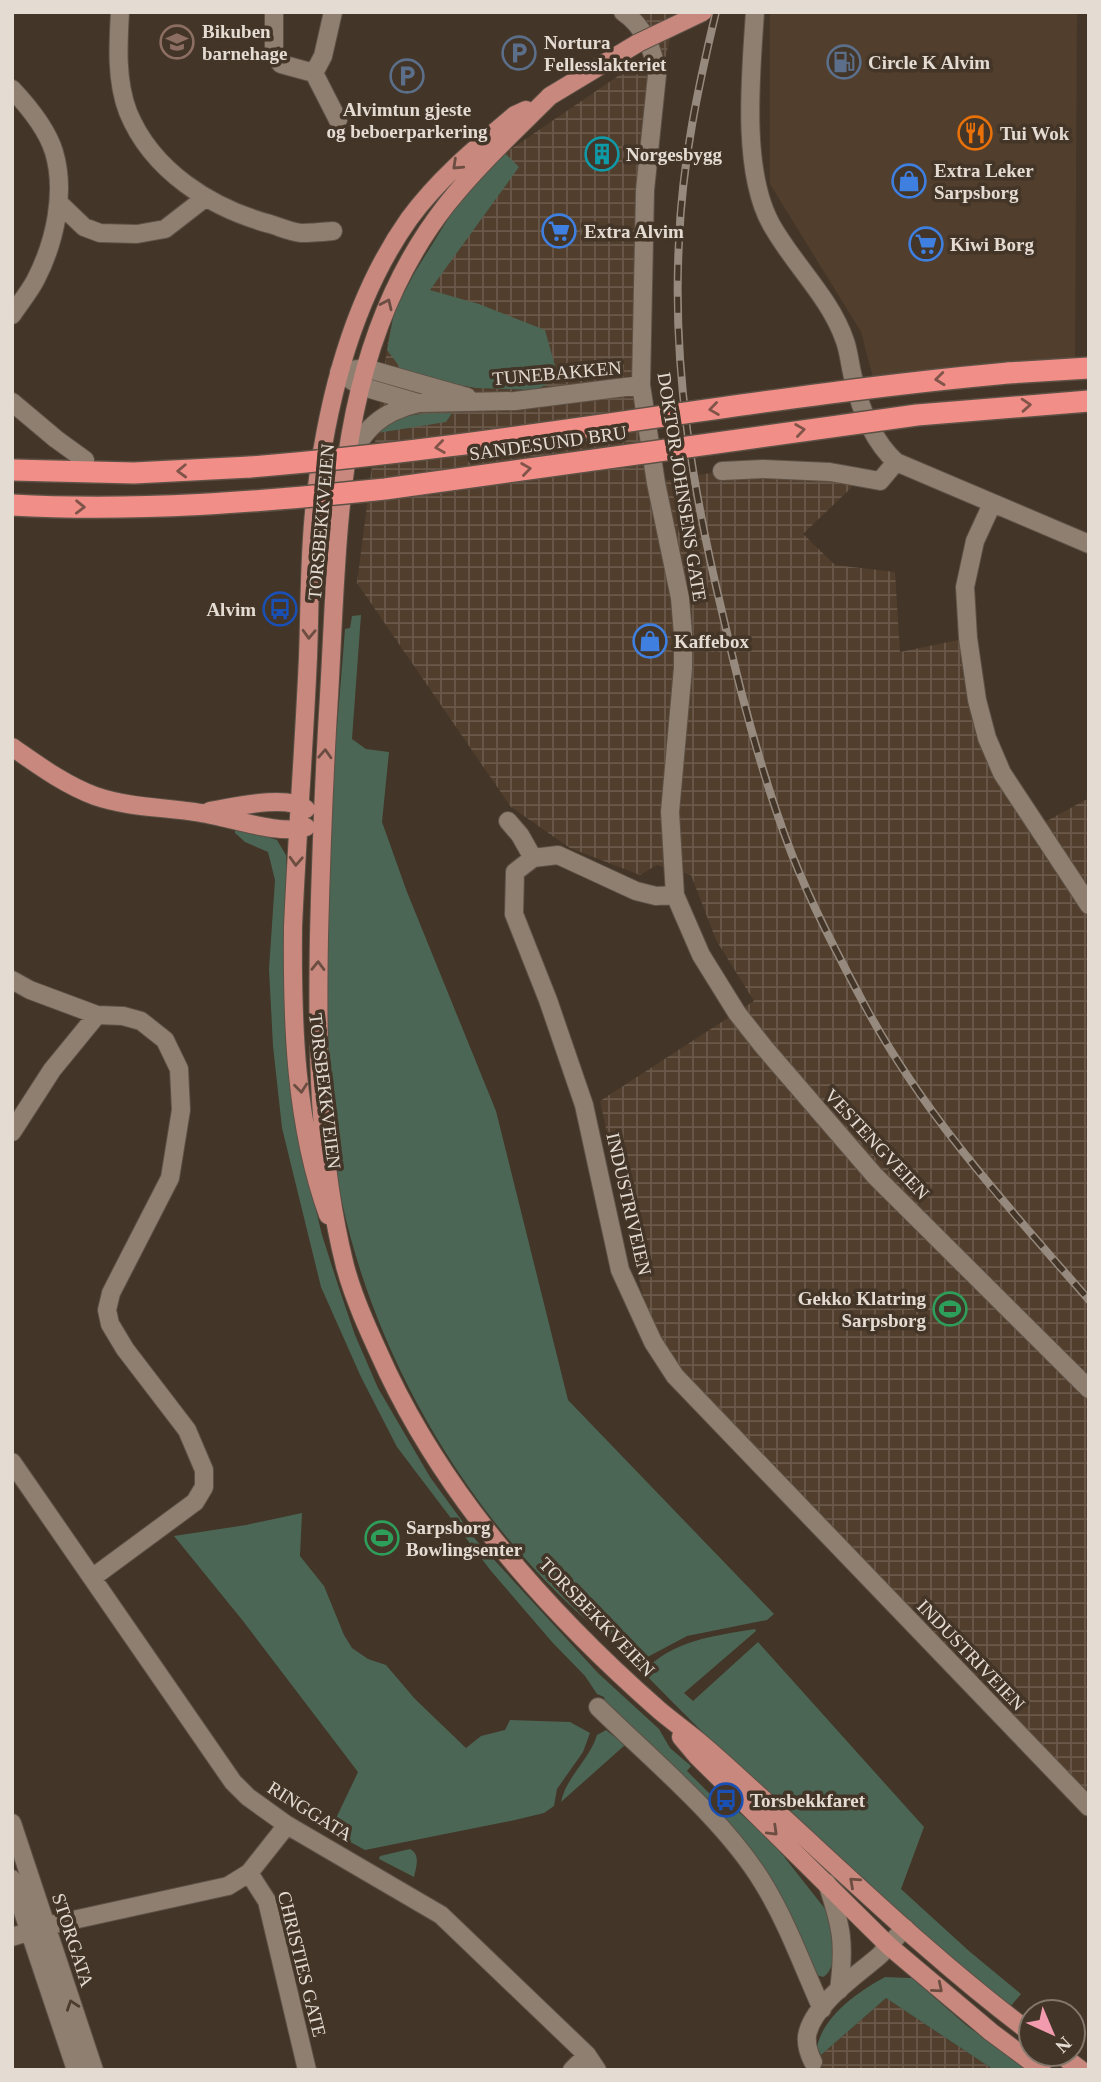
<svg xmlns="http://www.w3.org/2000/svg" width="1101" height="2082" font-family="Georgia,serif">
	<defs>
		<pattern id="industrial-grid" width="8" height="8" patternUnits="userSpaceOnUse" patternTransform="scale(1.75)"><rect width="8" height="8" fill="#513e2c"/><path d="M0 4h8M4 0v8" fill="none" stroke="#6a594a"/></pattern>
	</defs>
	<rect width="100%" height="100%" fill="#433527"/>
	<!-- built -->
	<path fill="#513e2c" d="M770,12H1077L1075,373L878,397L861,332L770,184Z"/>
	<!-- industrial -->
	<path fill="url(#industrial-grid)" d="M623,12H677L667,51L645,190L641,385L657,482L722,471L856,477L851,488L803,534L835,565L895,572L900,652L968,638L987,738L1043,823L1089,798V1806L653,1342L600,1101L754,1001L716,940L691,875L657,865L640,875L570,848L511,807L357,583L389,333L408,285L505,153L646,57Z
		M886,1998L994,2070H804Z"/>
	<!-- green -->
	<path fill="#4b6655" d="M505,153L519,167L430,290L479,304L545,330L557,373L549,383L536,390L476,388L436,380L402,370L387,350L394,312L415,272L456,206Z
		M452,413L446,422L371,434C400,412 418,414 452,413Z
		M361,615L352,739L366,749L389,752L382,822L407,892L496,1111L568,1400L774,1614L767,1620L687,1636L640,1661L619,1640L621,1638L614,1631L607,1638C461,1518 351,1323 331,1134C325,1072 325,1010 327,947C327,909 327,870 329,832C333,764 340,697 345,629L350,628L352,616Z
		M235,829L249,831L277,840L286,855L301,1147L322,1235L338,1285L355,1335L378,1388L430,1477L476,1540L598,1673L659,1729L670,1748L691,1766L687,1771L710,1794L707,1802L607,1712L604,1697L597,1694L585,1676L552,1642L491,1571L397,1447L361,1377L321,1287L282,1128L273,1046L269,969L275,880L268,852L245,842L235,833Z
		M302,1513L300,1556L324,1586L344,1635L352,1648L368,1659L386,1665L415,1699L466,1748L481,1736L505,1730L510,1720L570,1722L590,1733L583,1752L557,1789L554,1806L544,1813L515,1820L365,1850L330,1831L358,1772L243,1621L174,1536L246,1525Z
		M755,1629L756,1631L684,1693L693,1701L758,1642L924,1827L901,1889L969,1951L1021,1994L1010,2007C884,1900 758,1791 643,1672C673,1640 713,1636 755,1629Z
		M606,1730L625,1745L561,1802C566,1777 590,1759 597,1735Z
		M728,1803L770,1839L826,1910C832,1926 841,1967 823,1977L814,1974L708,1808L712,1804L720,1811Z
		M410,1849C421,1855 416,1867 414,1877L379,1859L380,1856Z
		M885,1977L912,1978L966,2025L1027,2070H994L886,1998L821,2055L817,2047C824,2015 858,1992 885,1977Z"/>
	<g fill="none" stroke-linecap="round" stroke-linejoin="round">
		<defs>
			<path id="minor" d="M120,12C118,45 116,81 128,112C152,171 211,208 270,224C280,227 291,232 301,233C311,233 322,232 333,231
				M274,12V55L281,64L314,73L323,56L333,12
				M623,12C644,26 654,51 657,75L645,190L641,385L656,483L680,598L683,634V668L670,812L675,895L701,955L737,1013L763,1046L875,1176L1089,1389
				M755,12C751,72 741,170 771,224C793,264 830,297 845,341C849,352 850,366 853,377C860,408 873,441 896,462L1089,544
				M314,73L338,120
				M12,89C28,106 47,129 54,152C66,192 55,242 36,279C30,291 20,303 12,315
				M59,203L84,227L100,233L137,234L165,229L205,198
				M352,370L365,368L467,397
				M339,372L360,386L418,403L515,401L641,385
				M12,402L56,439L85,460
				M345,461C367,429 378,413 418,403
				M722,471L763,469L830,472L880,481L896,462
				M992,504L975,541L965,587L968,638L977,700L987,738L1002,773L1089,905
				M508,821L520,835L533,858
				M675,895L656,896L636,891L558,855L533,858L515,872L514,914L548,1000L584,1105L620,1270L653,1342L675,1376L1089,1807
				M12,980L30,990L97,1015L123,1016L141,1021L165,1040L179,1069L181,1110L170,1178L111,1293L107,1310L110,1324L125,1349L187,1430L204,1470V1487L195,1502L92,1578
				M12,1132L52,1070L97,1015
				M12,1462L233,1782L248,1797L287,1825L441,1915L587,2055L597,2070
				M598,1707C651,1759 725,1820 763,1883C787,1922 803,1967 822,2009
				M12,1823L94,2070
				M249,1873L267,1901L307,2070
				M12,1879L76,2070
				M827,1883C842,1928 845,1943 839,1990
				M12,1937L46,1926L228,1886L249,1873L287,1825
				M813,2062C809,2054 806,2045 807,2036C812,2005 857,1975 879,1956C888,1947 896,1937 905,1928
				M572,2070L587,2055"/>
			<path id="major" d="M550,96C515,131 478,165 447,204C335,346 339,524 329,696C324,776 321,856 319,936C317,1047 318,1158 345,1266C355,1303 372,1338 388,1373C450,1503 551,1615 659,1710C673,1722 689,1733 704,1746C724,1763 743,1781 763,1799C851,1879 936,1962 1031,2033
				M12,747C38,765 65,785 95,796C130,808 166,807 201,813C230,817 280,836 306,827
				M210,811C234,807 287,794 306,809
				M328,1215C295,1124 292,1023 293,927C297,837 304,747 308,657C310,606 309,553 315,503C326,404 351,301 409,219C439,178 477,147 515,115L526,110
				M681,1737L697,1756L889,1946L991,2032L1042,2070
				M1060,2054L1081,2070"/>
			<path id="highway" d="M1008,373L1089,368
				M12,470L134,473L250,467"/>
		</defs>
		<!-- minor casing -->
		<use href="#minor" stroke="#5d5146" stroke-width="20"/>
		<!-- major casing -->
		<use href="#major" stroke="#5d5146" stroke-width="20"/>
		<!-- highway casing -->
		<use href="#highway" stroke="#5d5146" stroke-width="24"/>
		<!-- minor -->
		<use href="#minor" stroke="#8f7f70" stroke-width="18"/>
		<!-- major -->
		<use href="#major" stroke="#c9887e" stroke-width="18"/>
		<!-- highway -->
		<use href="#highway" stroke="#f08e87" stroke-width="21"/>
		<defs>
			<path id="rail" d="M716,12C698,87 682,164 679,241C672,369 693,492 723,616C741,696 762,776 791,852C811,904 838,955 864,1004C923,1114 1008,1207 1089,1300"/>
		</defs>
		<!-- rail casing -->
		<use href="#rail" stroke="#968a7f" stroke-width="8"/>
		<!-- rail -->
		<use href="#rail" stroke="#433527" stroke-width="5" stroke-dasharray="16" stroke-linecap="butt"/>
		<defs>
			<path id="major-bridge" d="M550,96L638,43L703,12"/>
			<path id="highway-bridge" d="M250,467C504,447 754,396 1008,373
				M12,505C137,512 261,502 385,489L917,415L1089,401"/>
		</defs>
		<!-- major-bridge casing -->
		<use href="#major-bridge" stroke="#5d5146" stroke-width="20" stroke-linecap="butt"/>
		<!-- highway-bridge casing -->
		<use href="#highway-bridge" stroke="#5d5146" stroke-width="24" stroke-linecap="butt"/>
		<!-- major-bridge -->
		<use href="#major-bridge" stroke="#c9887e" stroke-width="18"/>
		<!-- highway-bridge -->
		<use href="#highway-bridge" stroke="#f08e87" stroke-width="21"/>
	</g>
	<!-- one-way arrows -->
	<defs><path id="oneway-chevron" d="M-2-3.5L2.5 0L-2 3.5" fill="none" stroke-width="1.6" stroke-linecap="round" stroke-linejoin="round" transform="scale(1.75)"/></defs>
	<g stroke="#6b4e41">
		<use href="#oneway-chevron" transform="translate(457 165) rotate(137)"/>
		<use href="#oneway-chevron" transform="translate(387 304) rotate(-65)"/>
		<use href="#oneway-chevron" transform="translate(309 634) rotate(92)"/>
		<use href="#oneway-chevron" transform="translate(325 754) rotate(-87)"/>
		<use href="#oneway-chevron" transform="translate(296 861) rotate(93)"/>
		<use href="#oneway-chevron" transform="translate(318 966) rotate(-89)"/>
		<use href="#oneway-chevron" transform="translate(301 1088) rotate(84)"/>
		<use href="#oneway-chevron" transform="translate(773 1831) rotate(44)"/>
		<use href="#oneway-chevron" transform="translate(854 1882) rotate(-138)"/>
		<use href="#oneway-chevron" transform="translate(938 1988) rotate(40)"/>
	</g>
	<g stroke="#805449">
		<use href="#oneway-chevron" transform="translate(940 379) rotate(174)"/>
		<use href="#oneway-chevron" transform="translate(1026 405) rotate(-4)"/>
		<use href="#oneway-chevron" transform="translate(714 409) rotate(172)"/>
		<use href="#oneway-chevron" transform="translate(800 430) rotate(-8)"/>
		<use href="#oneway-chevron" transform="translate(440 447) rotate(172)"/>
		<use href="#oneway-chevron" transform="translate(526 469) rotate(-8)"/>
		<use href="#oneway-chevron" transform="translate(182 471) rotate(178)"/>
		<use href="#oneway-chevron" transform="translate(80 507) rotate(1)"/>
	</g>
	<use stroke="#4b3c2e" href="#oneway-chevron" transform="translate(72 2005) rotate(-109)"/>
	<!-- icons -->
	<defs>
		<symbol id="school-ring" viewBox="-11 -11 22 22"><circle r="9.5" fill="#433527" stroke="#8d6e63" stroke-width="1.5"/><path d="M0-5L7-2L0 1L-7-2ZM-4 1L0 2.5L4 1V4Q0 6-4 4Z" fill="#8d6e63"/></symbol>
		<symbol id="parking-ring" viewBox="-11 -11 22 22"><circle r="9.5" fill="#433527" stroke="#5c6f8a" stroke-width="1.5"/><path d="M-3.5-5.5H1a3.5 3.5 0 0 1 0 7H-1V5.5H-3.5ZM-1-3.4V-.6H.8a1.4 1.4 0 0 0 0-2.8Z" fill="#5c6f8a"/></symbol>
		<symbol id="fuel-ring" viewBox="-11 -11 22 22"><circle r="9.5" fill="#433527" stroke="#5c6f8a" stroke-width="1.5"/><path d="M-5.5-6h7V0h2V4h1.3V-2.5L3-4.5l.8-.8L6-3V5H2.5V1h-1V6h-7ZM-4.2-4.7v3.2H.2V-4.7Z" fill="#5c6f8a"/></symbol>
		<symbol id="restaurant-ring" viewBox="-11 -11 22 22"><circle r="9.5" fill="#433527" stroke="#e8710a" stroke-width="1.5"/><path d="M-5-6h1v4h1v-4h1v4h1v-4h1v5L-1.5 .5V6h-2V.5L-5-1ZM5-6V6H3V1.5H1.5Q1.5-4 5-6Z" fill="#e8710a"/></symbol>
		<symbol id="building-ring" viewBox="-11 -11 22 22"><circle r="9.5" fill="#433527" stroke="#0f9aa8" stroke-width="1.5"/><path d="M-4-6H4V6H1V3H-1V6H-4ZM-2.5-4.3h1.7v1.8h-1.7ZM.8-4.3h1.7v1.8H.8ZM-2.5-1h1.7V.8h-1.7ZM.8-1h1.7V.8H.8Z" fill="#0f9aa8"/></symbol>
		<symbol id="shop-ring" viewBox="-11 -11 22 22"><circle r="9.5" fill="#433527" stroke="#3f7fe0" stroke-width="1.5"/><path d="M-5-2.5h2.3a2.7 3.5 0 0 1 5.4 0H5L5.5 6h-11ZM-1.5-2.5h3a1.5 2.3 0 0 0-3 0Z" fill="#3f7fe0"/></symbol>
		<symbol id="supermarket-ring" viewBox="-11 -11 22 22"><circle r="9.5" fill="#433527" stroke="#3f7fe0" stroke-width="1.5"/><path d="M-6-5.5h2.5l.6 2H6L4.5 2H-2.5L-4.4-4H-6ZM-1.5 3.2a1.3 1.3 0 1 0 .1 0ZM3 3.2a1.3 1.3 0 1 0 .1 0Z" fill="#3f7fe0"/></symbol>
		<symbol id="bus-ring" viewBox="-11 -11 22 22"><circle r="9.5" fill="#433527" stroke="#1a4fb4" stroke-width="1.5"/><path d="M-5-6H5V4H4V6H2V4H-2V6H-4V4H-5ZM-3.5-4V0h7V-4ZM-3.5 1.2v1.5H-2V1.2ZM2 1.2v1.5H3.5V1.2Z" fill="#1a4fb4"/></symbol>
		<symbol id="stadium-ring" viewBox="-11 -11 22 22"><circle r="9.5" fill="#433527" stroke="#2e9e5b" stroke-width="1.5"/><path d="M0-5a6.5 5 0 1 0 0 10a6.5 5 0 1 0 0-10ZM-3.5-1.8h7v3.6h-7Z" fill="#2e9e5b"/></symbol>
	</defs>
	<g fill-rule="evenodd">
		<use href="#school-ring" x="158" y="23" width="38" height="38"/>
		<use href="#parking-ring" x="500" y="34" width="38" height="38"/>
		<use href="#fuel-ring" x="825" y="43" width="38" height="38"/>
		<use href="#parking-ring" x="388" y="57" width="38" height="38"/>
		<use href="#restaurant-ring" x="956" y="114" width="38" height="38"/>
		<use href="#building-ring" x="583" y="135" width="38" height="38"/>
		<use href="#shop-ring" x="890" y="162" width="38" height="38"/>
		<use href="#supermarket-ring" x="540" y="212" width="38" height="38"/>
		<use href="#supermarket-ring" x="907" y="225" width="38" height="38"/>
		<use href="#bus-ring" x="261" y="590" width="38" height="38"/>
		<use href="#shop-ring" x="631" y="622" width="38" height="38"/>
		<use href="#stadium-ring" x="931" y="1290" width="38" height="38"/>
		<use href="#stadium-ring" x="363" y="1519" width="38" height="38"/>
		<use href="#bus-ring" x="707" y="1781" width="38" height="38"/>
	</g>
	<g text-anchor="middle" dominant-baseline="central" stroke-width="7" stroke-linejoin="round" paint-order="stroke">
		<!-- poi labels -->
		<g font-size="19" font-weight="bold" fill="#e4dbd2" stroke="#433527" text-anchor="start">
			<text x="202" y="31">Bikuben<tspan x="202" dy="22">barnehage</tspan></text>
			<text x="544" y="42">Nortura<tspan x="544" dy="22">Fellesslakteriet</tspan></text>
			<text x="868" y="62">Circle K Alvim</text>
			<text x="407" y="109" text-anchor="middle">Alvimtun gjeste<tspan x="407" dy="22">og beboerparkering</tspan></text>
			<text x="1000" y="133">Tui Wok</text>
			<text x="626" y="154">Norgesbygg</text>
			<text x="934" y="170">Extra Leker<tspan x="934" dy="22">Sarpsborg</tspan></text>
			<text x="584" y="231">Extra Alvim</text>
			<text x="950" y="244">Kiwi Borg</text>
			<text x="256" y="609" text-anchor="end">Alvim</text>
			<text x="674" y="641">Kaffebox</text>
			<text x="926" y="1298" text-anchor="end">Gekko Klatring<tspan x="926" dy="22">Sarpsborg</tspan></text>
			<text x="406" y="1527">Sarpsborg<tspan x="406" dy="22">Bowlingsenter</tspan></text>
			<text x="750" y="1800">Torsbekkfaret</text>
		</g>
		<!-- street labels -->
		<g font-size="19" fill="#e4dbd2" stroke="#433527">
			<text transform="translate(557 373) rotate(-5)">TUNEBAKKEN</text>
			<text transform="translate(548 443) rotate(-8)">SANDESUND BRU</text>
			<text transform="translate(682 487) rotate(81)">DOKTOR JOHNSENS GATE</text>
			<text transform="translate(321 522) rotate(-85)">TORSBEKKVEIEN</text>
			<text transform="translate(325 1091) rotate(83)">TORSBEKKVEIEN</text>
			<text transform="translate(877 1144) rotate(47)">VESTENGVEIEN</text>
			<text transform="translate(629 1204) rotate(77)">INDUSTRIVEIEN</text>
			<text transform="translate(597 1617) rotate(46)">TORSBEKKVEIEN</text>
			<text transform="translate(971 1655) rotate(46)">INDUSTRIVEIEN</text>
			<text transform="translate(310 1811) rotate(32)">RINGGATA</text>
			<text transform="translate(73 1940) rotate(72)">STORGATA</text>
			<text transform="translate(302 1964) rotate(76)">CHRISTIES GATE</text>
		</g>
	</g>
	<!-- border -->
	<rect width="1101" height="2082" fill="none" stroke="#e4dbd2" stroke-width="28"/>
	<!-- north arrow -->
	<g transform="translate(1052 2033) rotate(136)"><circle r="33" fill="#433527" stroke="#83776b" stroke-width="2"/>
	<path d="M0-5L12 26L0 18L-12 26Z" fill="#f29aae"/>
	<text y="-10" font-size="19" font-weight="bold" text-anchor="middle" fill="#e4dbd2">N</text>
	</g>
</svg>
